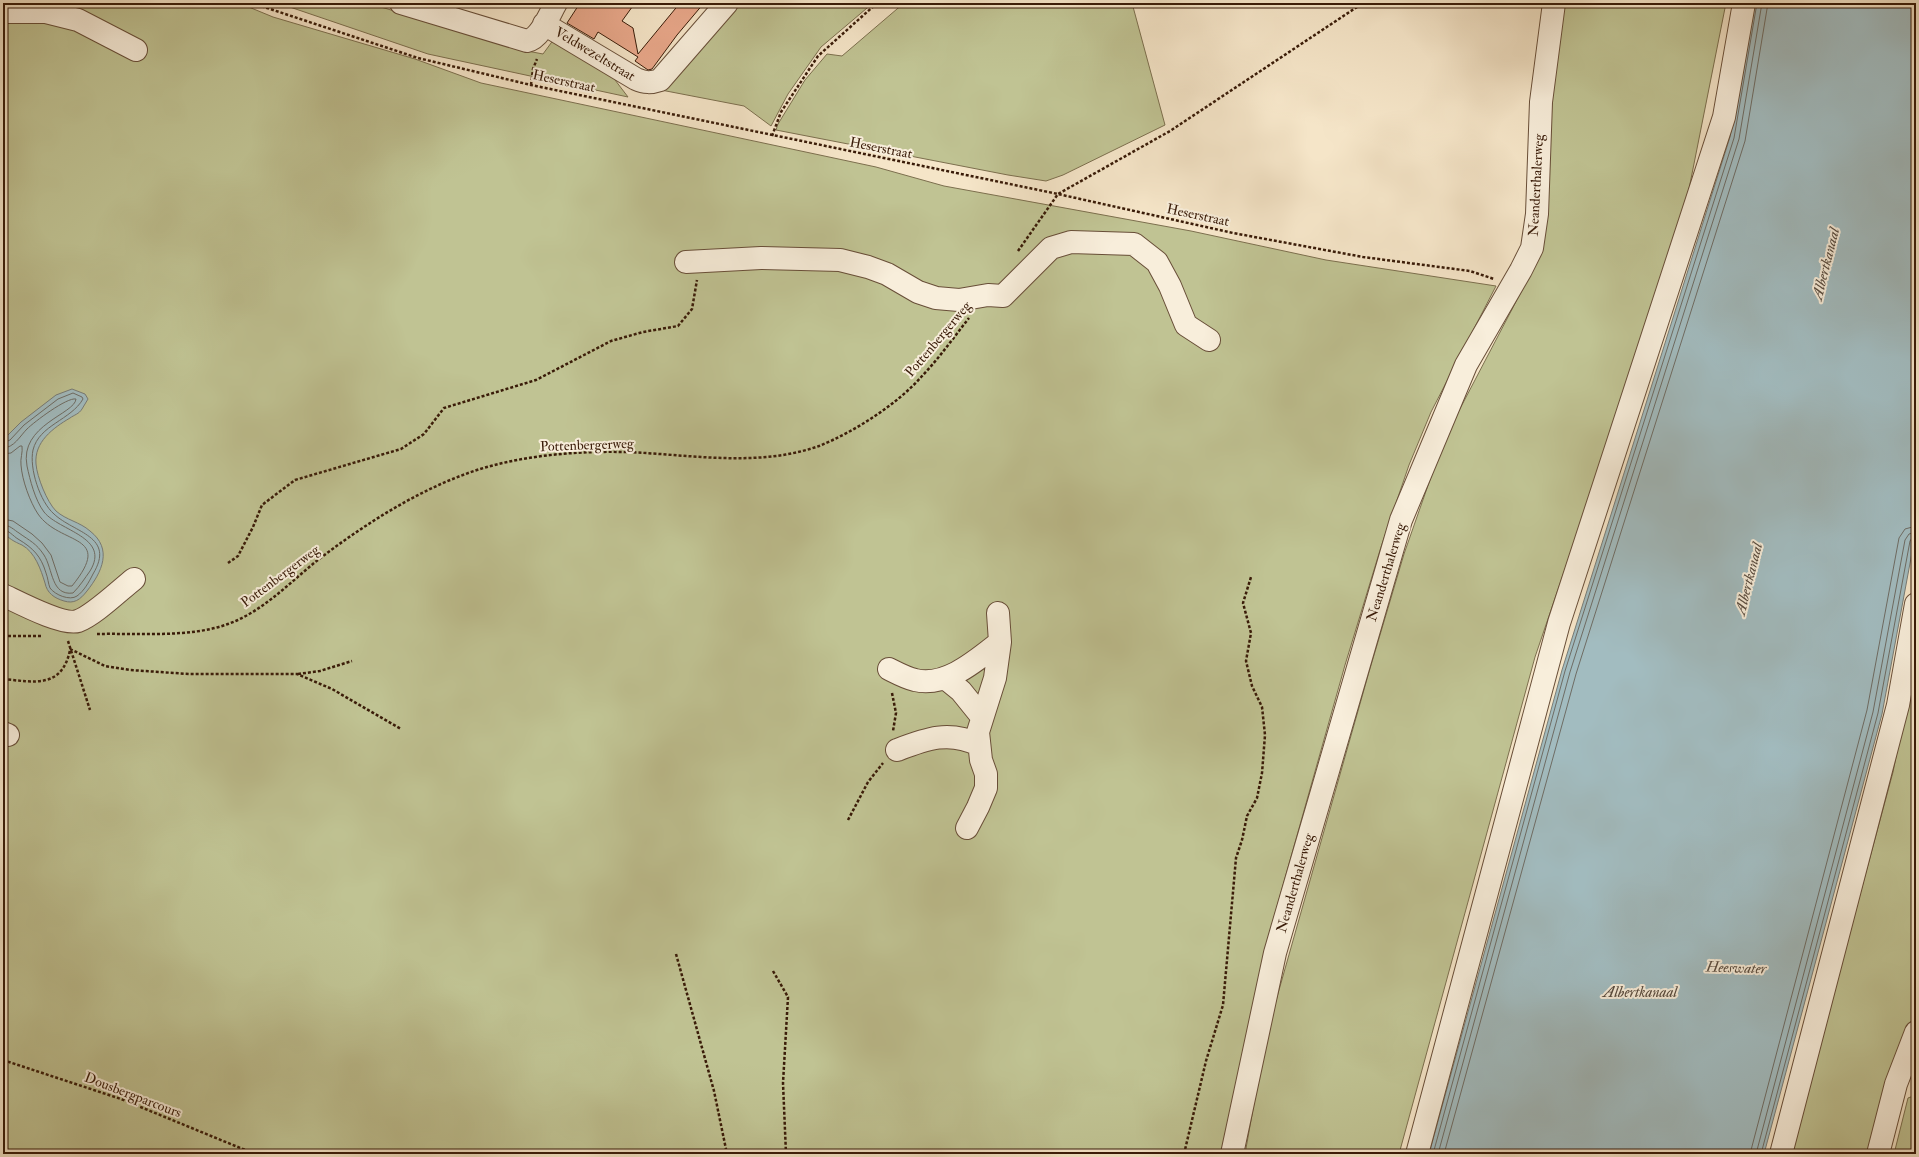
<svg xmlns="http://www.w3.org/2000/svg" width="1919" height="1157" font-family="'IM FELL Double Pica',serif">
	<rect width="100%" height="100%" fill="#f5e5c8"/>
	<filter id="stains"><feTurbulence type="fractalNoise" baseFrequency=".005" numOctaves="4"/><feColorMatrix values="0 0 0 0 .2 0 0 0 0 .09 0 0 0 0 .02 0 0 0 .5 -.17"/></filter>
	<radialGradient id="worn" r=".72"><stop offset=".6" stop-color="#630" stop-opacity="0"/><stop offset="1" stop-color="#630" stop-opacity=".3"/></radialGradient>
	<!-- green -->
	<path fill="#c0c393" stroke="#7c6f4e" d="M3,3H239L273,17L415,59L481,83L815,154L876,167L944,186L1191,231L1326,260L1496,286L1431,412L1409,465L1381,547L1345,665L1269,935L1226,1154H3Z
		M278,3H368L522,50L543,54L554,39L612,76L628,97L428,54Z
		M736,3H873L821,47L788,94L771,126L744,106L661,90Z
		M904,3H1132L1165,125L1063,175L1046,181L1008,175L776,130L778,124L805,80L827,54L842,56Z
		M1561,3H1726L1681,229L1535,657L1399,1154H1245L1266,1036L1369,672L1404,554L1432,474L1453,422L1531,273L1549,90Z
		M1916,655V1033L1886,1154H1790L1893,772Z
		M1916,1095V1154H1894L1908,1098Z"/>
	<!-- water -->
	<path fill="#a2bcc0" stroke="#787c76" d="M1754,3H1916V531L1882,714L1764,1154H1429L1562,670L1730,137Z
		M72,389L85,394L88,399C86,402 84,406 82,409C79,414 74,415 70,418C53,428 34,442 36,464C37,477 47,502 56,511C66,520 80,522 90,531C113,549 102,572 87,591C80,600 74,604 64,601C54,598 47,593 45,583C41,570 35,552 22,545C15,542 7,538 3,531V440L21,422L56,395Z"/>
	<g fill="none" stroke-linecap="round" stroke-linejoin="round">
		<!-- shore -->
		<path stroke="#6e6c64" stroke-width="1" d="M3,443L10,440L24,425L58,399L73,393L82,397L83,399C71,420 39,425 33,450C29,468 40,502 54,514C74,533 116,536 93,574C89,582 84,591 77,596C70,601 55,595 50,588C48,583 48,578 46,573C41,556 33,548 18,539C13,536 9,530 3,530
			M3,448C14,448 20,436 27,429C34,422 67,397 76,399C75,414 19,425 27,466C30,480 35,500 44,512C59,531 111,537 90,571C85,578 80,586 73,593C51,596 53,569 44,555C36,543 30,541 19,533C14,530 10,525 3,525
			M3,454L11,453L20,446H22C23,452 20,459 21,465C22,480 30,502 38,514C60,546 115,533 72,586H68L60,582L51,555L42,543L32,534L13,521L3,519
			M1433,1154L1565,671L1734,138L1757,3
			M1438,1154L1570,672L1739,139L1762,3
			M1444,1154L1576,674L1745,141L1768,3
			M1750,1154L1867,710L1899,538L1905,529L1916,526
			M1756,1154L1873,712L1905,540L1909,534L1916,532
			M1761,1154L1878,713L1910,541L1912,538L1916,537"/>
	</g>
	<!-- building -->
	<path fill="#e9a88b" stroke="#391b08" d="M580,3H635L622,21L633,28L638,54L680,3H704L677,35L652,69L648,70L635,61L638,57L598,32L594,39L567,23Z"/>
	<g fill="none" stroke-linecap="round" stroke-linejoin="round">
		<defs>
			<path id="minor" d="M401,3L527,41C541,38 549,15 556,3
				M3,12H46L78,20L136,50
				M544,24L636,79C645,83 651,83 660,80L727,3
				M686,262L761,258L840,260L868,267L887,274L918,292L936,298L959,300L988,295L1003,296L1051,248L1071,242L1134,244L1157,262L1170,286L1186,325L1209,340
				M3,595C18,602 63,626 78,621C93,616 120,590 134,579
				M889,669C897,673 906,678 915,680C946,688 978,659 1000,642
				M945,678L961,691L982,717
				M3,733L8,735
				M897,750C926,739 949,730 979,745
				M967,828L978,807L986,788V774L981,760L978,732L995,678L1000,642L998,613
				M1232,1154L1275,953L1401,520L1466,365L1521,270L1532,248L1537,214L1541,102L1554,3
				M1417,1154L1559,623L1724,117L1744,3
				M1781,1154L1898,705L1916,604
				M1878,1154L1896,1084L1916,1032"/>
		</defs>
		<!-- minor casing -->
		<use href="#minor" stroke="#684e38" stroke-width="24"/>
		<!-- path -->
		<path stroke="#391b08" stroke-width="2.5" stroke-dasharray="3 2" stroke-linecap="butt" d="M252,3L418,58L531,85L1058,194L1233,233L1363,257L1470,271L1494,279
			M531,85L533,69L537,59
			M772,136L781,112L818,56L877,3
			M1018,251L1058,194L1170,131L1363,3
			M228,563L238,556L253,527L262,505L295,480L401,449L424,434L444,408L536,380L611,341L643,332L678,326L692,309L697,280
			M97,634C138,633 190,638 228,624C264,611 290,582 319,559C368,522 421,488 480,469C527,455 576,451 625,452C688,454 757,468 819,446C854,432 898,404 923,375C940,357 954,337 969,318
			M3,636H42
			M68,641L90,710
			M70,649L105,666L130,670L189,674H297L332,689L401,729
			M298,674L320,671L352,661
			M3,679C34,682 62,689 70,650
			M892,693L896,713L893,731
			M848,820L868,782L883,763
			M676,954L714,1091L727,1154
			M773,971L788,997L783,1083L786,1154
			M3,1060L121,1099L255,1154
			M1184,1154L1206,1061L1223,1005L1236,858L1242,840L1247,816L1257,798L1262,773L1265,735L1262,707L1252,686L1246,661L1251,633L1243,603L1251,577"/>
		<!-- minor -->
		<use href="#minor" stroke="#f8eedb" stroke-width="22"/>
	</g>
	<g text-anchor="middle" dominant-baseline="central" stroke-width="4" stroke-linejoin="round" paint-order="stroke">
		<!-- street labels -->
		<g font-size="14" fill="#391b08" stroke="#f8eedb">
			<text transform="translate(595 54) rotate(31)">Veldwezeltstraat</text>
			<text transform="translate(564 81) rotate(12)">Heserstraat</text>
			<text transform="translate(881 148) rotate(11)">Heserstraat</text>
			<text transform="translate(1536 185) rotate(-87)">Neanderthalerweg</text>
			<text transform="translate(1198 215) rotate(12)">Heserstraat</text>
			<text transform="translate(938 339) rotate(-50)">Pottenbergerweg</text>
			<text transform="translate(587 445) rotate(-2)">Pottenbergerweg</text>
			<text transform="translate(1386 572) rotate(-73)">Neanderthalerweg</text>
			<text transform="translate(280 576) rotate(-37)">Pottenbergerweg</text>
			<text transform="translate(1295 883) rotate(-74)">Neanderthalerweg</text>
			<text transform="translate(133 1095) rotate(21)">Dousbergparcours</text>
		</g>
		<!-- water labels -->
		<g font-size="15" font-style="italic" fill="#584b3f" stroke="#f8eedb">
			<text transform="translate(1826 264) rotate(-76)">Albertkanaal</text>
			<text transform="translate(1749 579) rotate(-76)">Albertkanaal</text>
			<text transform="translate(1736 968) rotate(2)">Heeswater</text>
			<text x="1640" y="992">Albertkanaal</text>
		</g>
	</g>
	<!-- margin -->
	<rect width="1919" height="1157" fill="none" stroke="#f5e5c8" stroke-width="16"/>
	<rect x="4" y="4" width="1911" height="1149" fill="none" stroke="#391b08" stroke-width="2"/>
	<rect x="8" y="8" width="1903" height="1141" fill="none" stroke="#391b08"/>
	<rect width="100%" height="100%" filter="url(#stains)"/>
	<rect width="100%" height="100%" fill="url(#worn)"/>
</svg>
